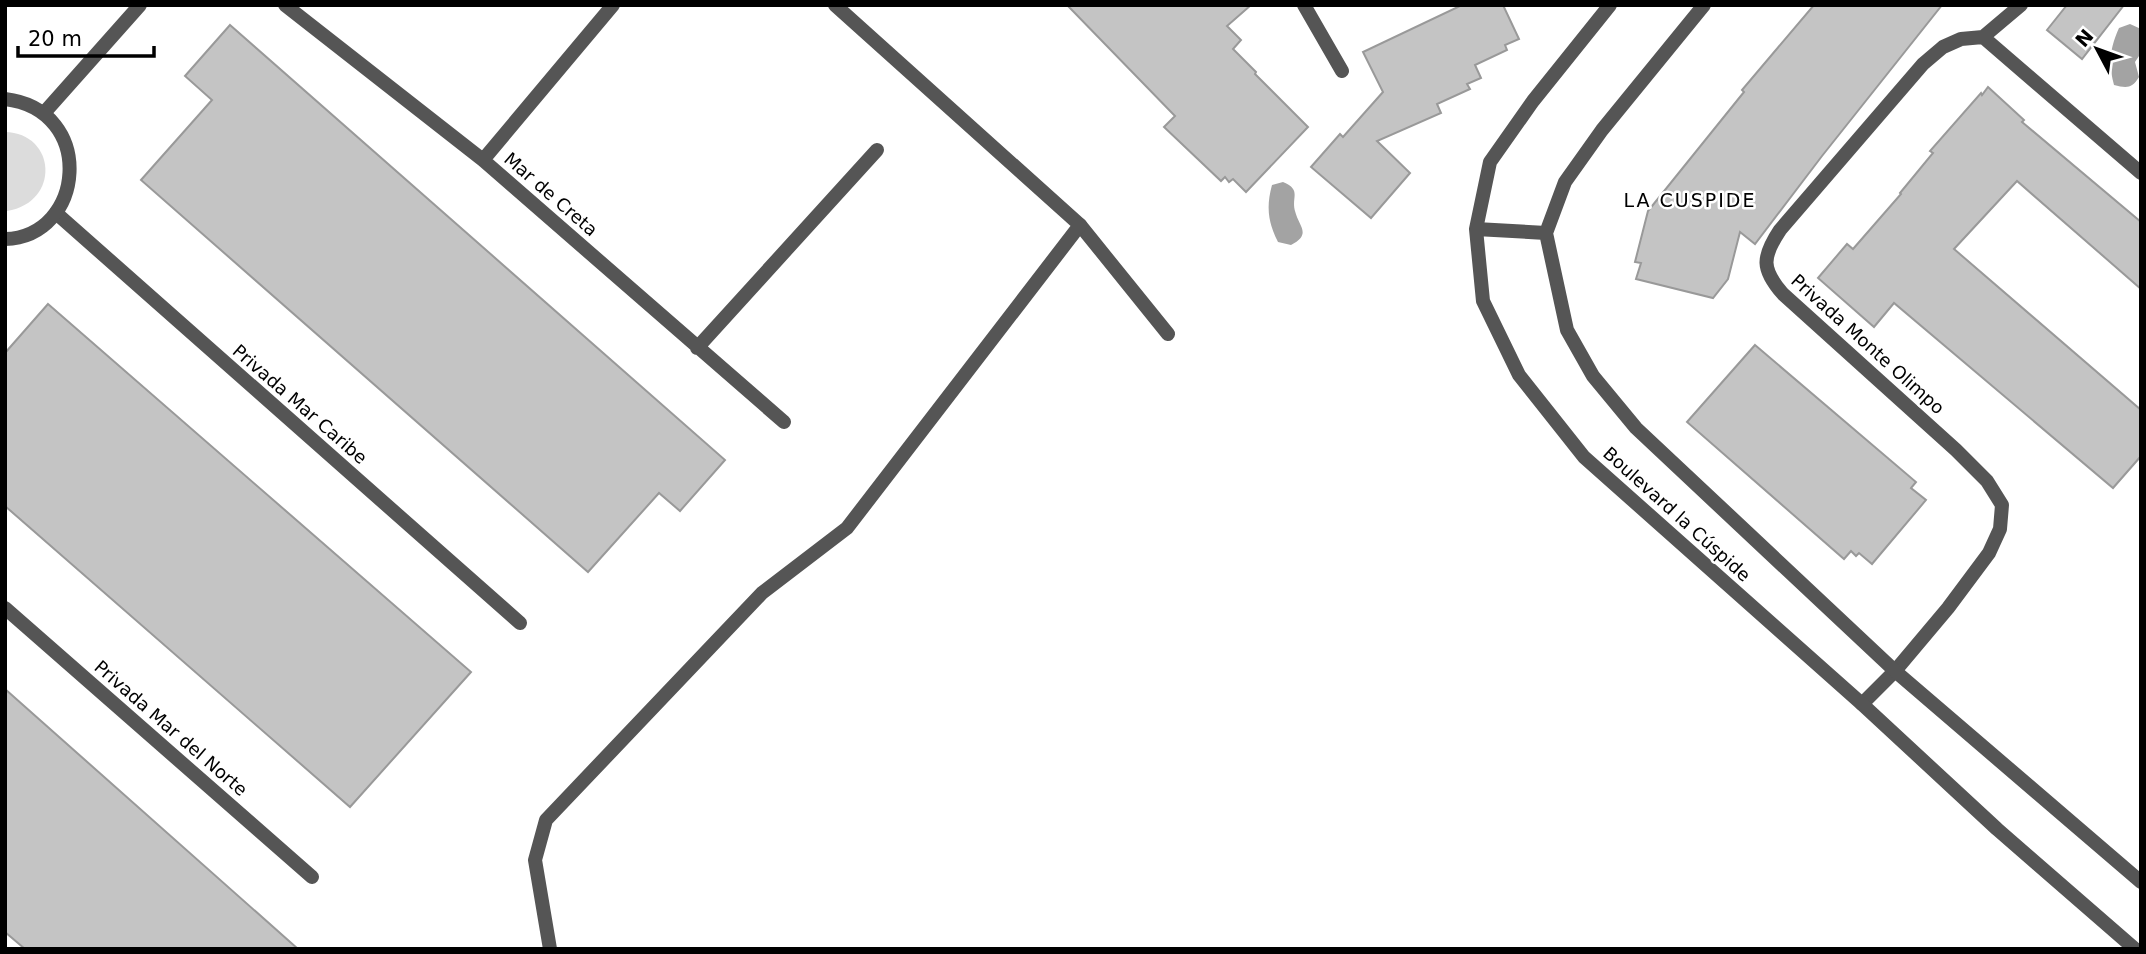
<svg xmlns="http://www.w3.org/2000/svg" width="2146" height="954" font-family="'DejaVu Sans',sans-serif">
	<rect width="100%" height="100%" fill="#fff"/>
	<!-- green -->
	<path fill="#dcdcdc" d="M5,132C56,133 61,202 7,211Z"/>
	<!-- water -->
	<path fill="#a3a3a3" d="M2130,24L2141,29V53L2135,62L2139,77C2132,89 2126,88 2114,85C2108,63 2110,48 2119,28Z
		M1283,182C1302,190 1291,197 1295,211C1299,227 1312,234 1291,245L1278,242C1268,222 1266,207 1272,185Z"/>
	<!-- building -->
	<path fill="#c4c4c4" stroke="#999" stroke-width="2" d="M1067,5H1251L1227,26L1241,40L1233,49L1256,72L1255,74L1308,127L1246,192L1233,179L1229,182L1225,177L1221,181L1164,127L1175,116Z
		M1462,5H1503L1519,39L1505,45L1507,50L1475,65L1481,78L1467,84L1470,89L1437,104L1441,113L1377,141L1410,173L1371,218L1311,167L1340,134L1343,137L1383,92L1363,52Z
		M1814,5H1942L1822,156L1755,244L1740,232L1728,279L1713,298L1636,279L1641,263L1635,262L1648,211L1744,92L1742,90Z
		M2067,5H2124L2082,59L2047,30Z
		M230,25L725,460L680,511L659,493L588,572L141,180L212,100L185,76Z
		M1988,87L2024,120L2022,122L2141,222V289L2017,181L1954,249L2141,410V456L2113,488L1894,303L1874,327L1818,278L1847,244L1853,249L1901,194L1900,193L1933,153L1930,151L1981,93L1982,95Z
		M48,304L471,672L350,807L5,506V353Z
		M1755,345L1916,482L1911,488L1926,500L1872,564L1859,553L1856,556L1851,551L1844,559L1687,422Z
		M5,689L298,949H25L5,932Z"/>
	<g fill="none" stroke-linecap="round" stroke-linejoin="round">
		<!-- minor -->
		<path stroke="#555" stroke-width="14" d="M285,5L483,160L784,422
			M1304,5L1342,71
			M1983,37L2141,173
			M44,113L140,5
			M483,160L613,5
			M56,213L520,623
			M1080,225L1168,334
			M697,348L877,150
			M5,608L312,877
			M1862,704L1895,671L1948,608L1989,553L2000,529L2002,505L1987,481L1956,450L1783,294C1761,269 1762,257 1780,230L1923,64L1943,47L1961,39L1983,37L2021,5"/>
		<!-- tertiary -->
		<path stroke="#555" stroke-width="14" d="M1610,5L1533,101L1490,162L1476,229L1483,301L1519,375L1584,457L1862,704L1997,829L2135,949
			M1704,5L1602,130L1565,182L1546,233L1567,330L1593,376L1636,428L1895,671L2141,882
			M5,99C97,110 85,237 5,239
			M1476,229L1546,233
			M550,949L535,860L546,820L762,593L847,528L1080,225L835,5"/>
	</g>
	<g text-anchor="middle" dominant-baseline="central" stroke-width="5" stroke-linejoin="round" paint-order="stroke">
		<!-- street labels -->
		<g font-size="18" fill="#000" stroke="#fff">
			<text transform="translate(551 194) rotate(41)">Mar de Creta</text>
			<text transform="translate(1868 344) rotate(42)">Privada Monte Olimpo</text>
			<text transform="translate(300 404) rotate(41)">Privada Mar Caribe</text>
			<text transform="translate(1677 514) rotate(42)">Boulevard la Cúspide</text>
			<text transform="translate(171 728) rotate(41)">Privada Mar del Norte</text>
		</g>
		<!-- neighbourhood labels -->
		<g font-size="19" letter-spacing="2" fill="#000" stroke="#fff">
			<text x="1690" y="200">LA CUSPIDE</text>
		</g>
	</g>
	<!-- border -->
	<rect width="2146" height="954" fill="none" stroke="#000000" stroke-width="14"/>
	<!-- north arrow -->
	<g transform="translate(2097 49) rotate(311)" stroke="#ffffff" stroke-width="5" paint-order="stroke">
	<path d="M0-5L12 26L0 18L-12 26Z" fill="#000000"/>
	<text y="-10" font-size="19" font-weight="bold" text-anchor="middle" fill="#000000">N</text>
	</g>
	<!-- scale -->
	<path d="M18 46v10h136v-10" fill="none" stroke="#000000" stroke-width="3.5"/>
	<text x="28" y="46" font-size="21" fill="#000000" stroke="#ffffff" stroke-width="5" paint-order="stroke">20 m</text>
</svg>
